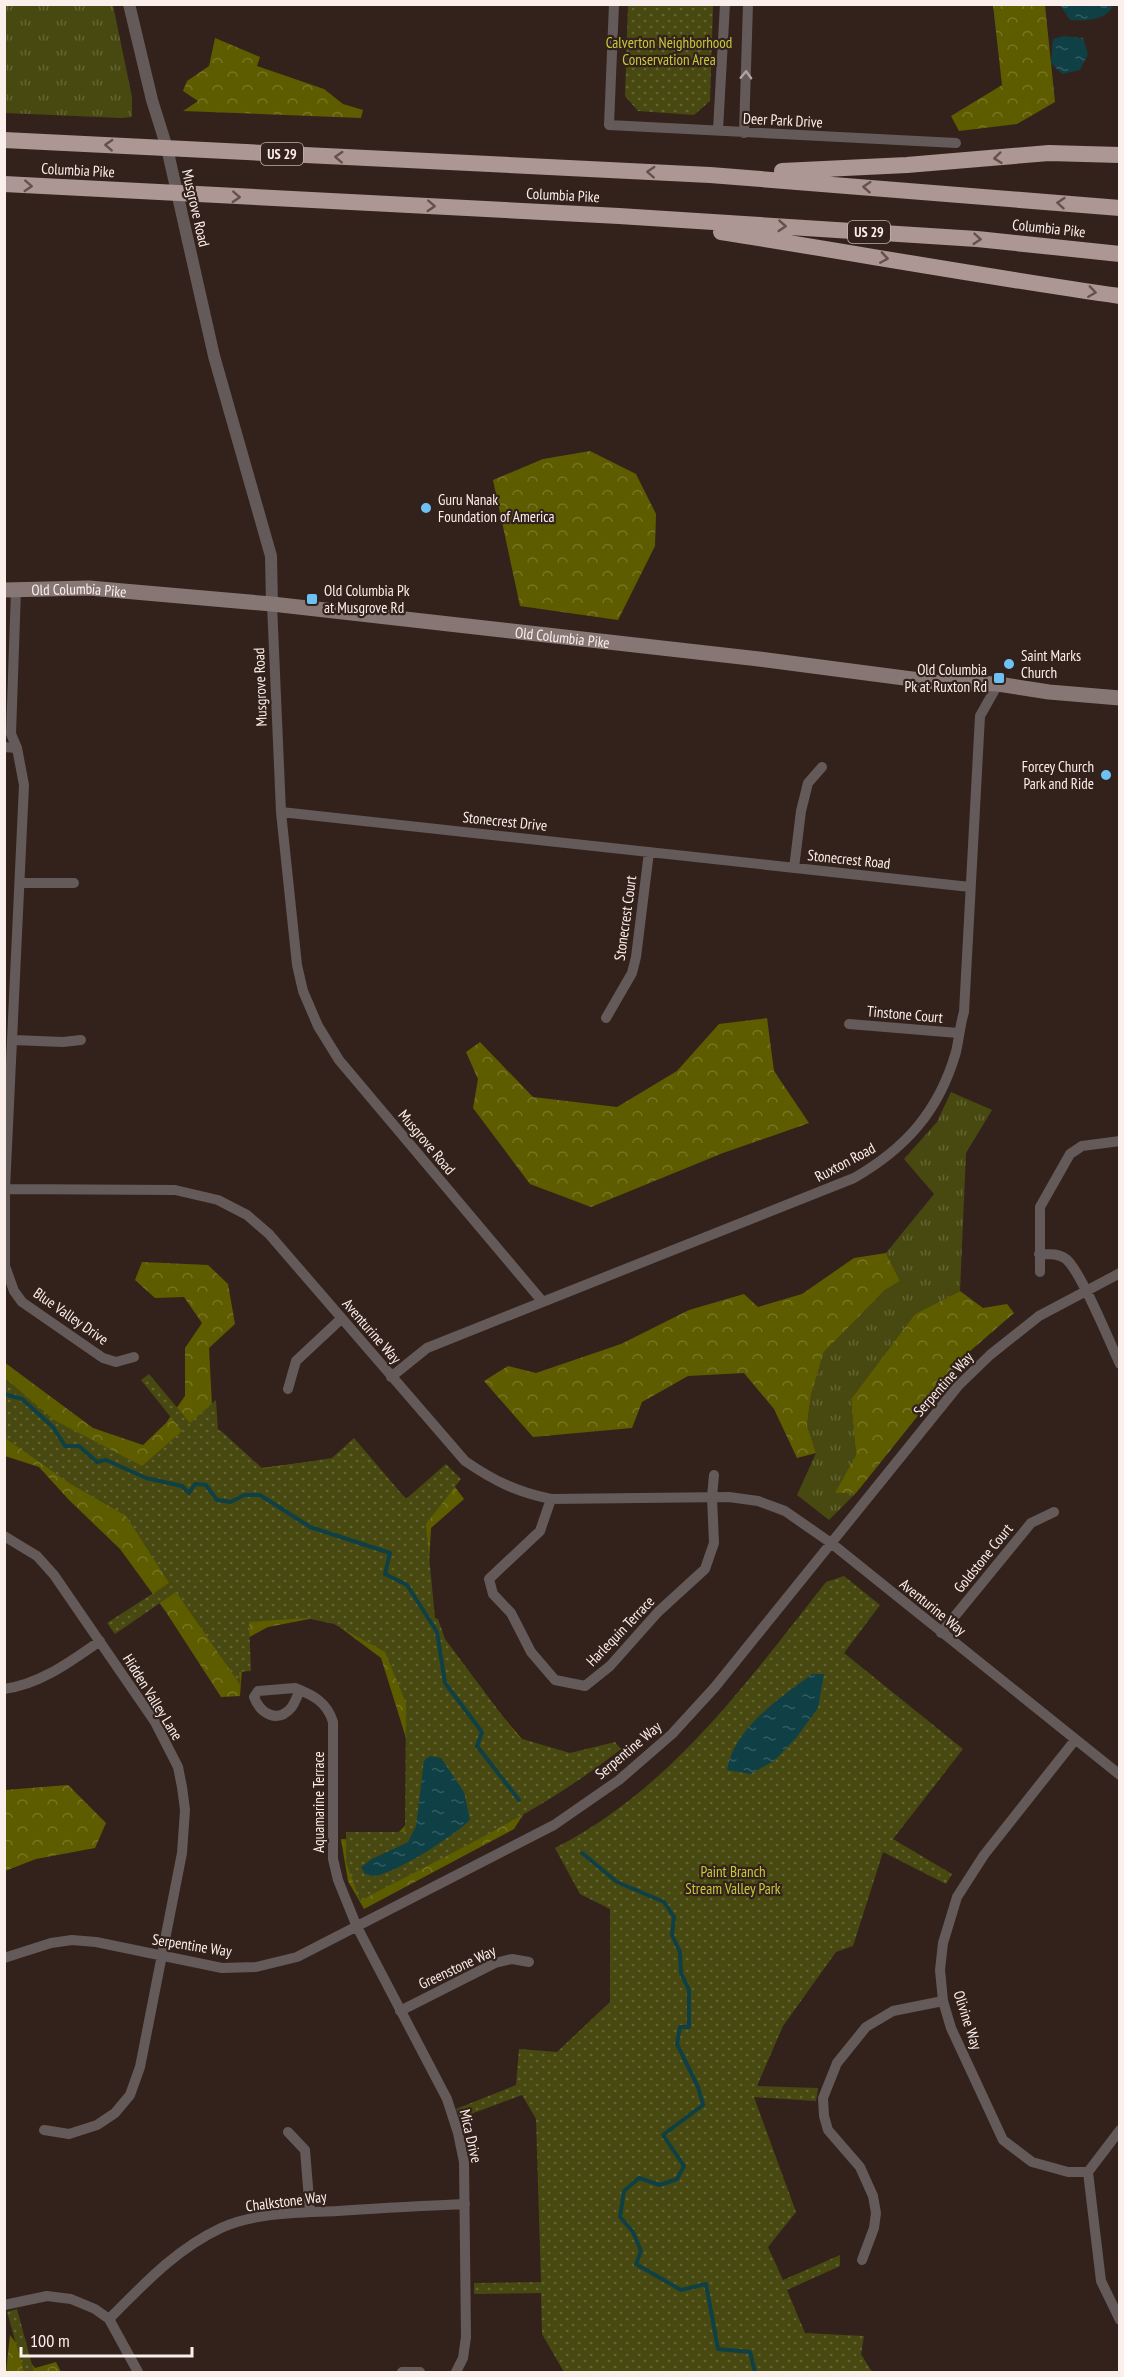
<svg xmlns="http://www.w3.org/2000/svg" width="1124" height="2377" font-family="'PT Sans Narrow',sans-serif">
	<defs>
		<pattern id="grass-tufts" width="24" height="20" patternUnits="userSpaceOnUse" patternTransform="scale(1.5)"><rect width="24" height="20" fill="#484911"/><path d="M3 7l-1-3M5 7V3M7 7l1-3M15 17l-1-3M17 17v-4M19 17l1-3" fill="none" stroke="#636434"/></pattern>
		<pattern id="forest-crowns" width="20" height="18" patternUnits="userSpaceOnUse" patternTransform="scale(1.5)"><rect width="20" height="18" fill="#5d5d00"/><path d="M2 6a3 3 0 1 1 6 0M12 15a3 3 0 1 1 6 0" fill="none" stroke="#757525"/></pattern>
		<pattern id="park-dots" width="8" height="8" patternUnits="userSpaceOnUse" patternTransform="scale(1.5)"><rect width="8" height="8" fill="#484911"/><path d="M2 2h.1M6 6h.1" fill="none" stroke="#636434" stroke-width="1.8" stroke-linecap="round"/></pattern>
		<pattern id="water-ripples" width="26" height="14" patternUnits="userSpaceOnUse" patternTransform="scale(1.5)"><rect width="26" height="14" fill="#0f4045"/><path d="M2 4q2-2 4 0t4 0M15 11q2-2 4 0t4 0" fill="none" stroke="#335c60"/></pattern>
	</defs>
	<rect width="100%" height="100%" fill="#33221b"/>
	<!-- grass -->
	<path fill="url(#grass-tufts)" d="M4,5H113L132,97V117L121,118L5,113Z
		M951,1092L992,1110L966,1153L960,1291L915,1314L851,1399L856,1455L836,1492L856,1493L829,1520L797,1495L816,1453L807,1425L811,1395L824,1352L885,1290L900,1281L886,1253L934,1194L904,1159L937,1122Z"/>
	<!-- forest -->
	<path fill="url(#forest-crowns)" d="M993,5H1045L1055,102L1017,124L959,131L951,116L1002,85Z
		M215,38L260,57L257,66L324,89L343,104L363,110L361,118L183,111L198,101L183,91L187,81L209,66Z
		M590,451L636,474L656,514L655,546L618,620L520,606L493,480L543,459Z
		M767,1018L774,1071L809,1123L723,1153L591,1207L530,1184L473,1108L478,1079L466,1052L480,1042L533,1097L617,1107L677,1071L719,1024Z
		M886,1253L900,1281L885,1290L824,1352L811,1395L807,1425L816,1453L797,1458L774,1409L744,1373L688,1376L642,1402L632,1428L533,1437L484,1381L508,1366L536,1373L621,1344L689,1310L744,1294L758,1307L802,1294L854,1258Z
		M142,1262L208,1265L228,1284L235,1324L209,1348L213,1425L261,1468L339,1458L400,1502L446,1475L464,1499L431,1528L427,1598L449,1654L540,1760V1788L514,1829L364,1909L348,1881L341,1839L390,1842L410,1820L411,1754L381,1658L325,1616L268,1627L244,1640L240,1696L221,1697L166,1612L120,1549L69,1500L39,1467L5,1456L4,1362L93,1428L143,1445L166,1423L185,1396V1348L202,1323L184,1297L155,1298L135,1280Z
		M960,1291L983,1308L1007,1304L1014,1313L969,1352L856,1493H835L856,1455L851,1399L915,1314Z
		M68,1785L106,1823L95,1848L36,1859L5,1871V1790Z
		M10,2335L35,2368L56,2362L61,2372H6Z"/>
	<!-- park -->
	<path fill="url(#park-dots)" d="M628,5H713L710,101L694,115L638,111L625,96Z
		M149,1374L190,1423L216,1400L218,1430L221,1431L263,1469L332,1458L354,1438L406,1499L446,1464L461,1479L426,1524L435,1618L438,1619L445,1639L519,1738L570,1753L615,1742L621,1749C542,1812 448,1854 360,1901L346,1862V1832H405L406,1703L385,1652L334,1624L306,1618L249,1622L251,1671L239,1672L241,1686L176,1592L115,1634L107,1623L169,1583L126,1516L69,1483L5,1438L4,1377L54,1420L142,1466L182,1431L141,1380Z
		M844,1576L880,1605L844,1653L963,1749L893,1839L952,1874L946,1884L883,1852L853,1946L836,1952L783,2026L757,2086L818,2088L816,2101L754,2097L796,2212L768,2247L783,2280L840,2255V2266L787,2290L805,2333L864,2336L861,2354L872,2372H564L542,2334L541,2293L474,2294V2283L541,2282L536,2119L522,2095L460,2118L456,2109L516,2085L519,2049L557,2052L610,2002V1909L580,1894L555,1848C671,1789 747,1682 826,1582Z
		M17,2309L34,2372H24L7,2312Z"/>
	<!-- water -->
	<path fill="url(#water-ripples)" d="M1060,5V4L1113,5C1107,21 1085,21 1070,20Z
		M1064,36L1083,38L1088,54L1080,70L1062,74L1051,63L1053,39Z
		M812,1674H824L818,1708L796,1738L774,1761L750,1774L727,1770C734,1728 780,1698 812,1674Z
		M430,1756L441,1758L464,1792L470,1820C452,1837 402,1869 379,1875C374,1877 370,1875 365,1874L361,1867L372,1859L408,1842L416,1826L424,1760Z"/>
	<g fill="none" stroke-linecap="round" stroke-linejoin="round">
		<!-- stream -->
		<path stroke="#0f4045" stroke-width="4" d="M4,1394L22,1399L53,1427L65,1446H79L97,1462L106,1460L146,1478L182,1486L189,1493L195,1484L206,1485L217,1500L231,1502L244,1495H260L310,1527L390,1553L385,1574L407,1585L437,1632L445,1683L482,1732L477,1746L519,1800
			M582,1853L617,1882L664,1902L674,1917L672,1935L680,1952L681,1973L689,1990V2027H680L677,2044L698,2087L703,2105L663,2135L684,2166L677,2179L660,2185L639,2178L624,2191L620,2217L633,2232L641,2251L636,2264L681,2290L706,2284L718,2349L750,2352L755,2372"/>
		<!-- minor -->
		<path stroke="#645a59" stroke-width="10" d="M614,4L609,125L956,143
			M718,130L725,4
			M744,133L748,4
			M16,590L11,734L17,748L24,785L5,1189V1266L14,1291L22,1302L103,1358L116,1362L134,1357
			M272,604L281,812L297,965L303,991L318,1026L339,1060L542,1301
			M4,747L17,748
			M281,812L970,887
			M794,868L801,811L808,783L822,767
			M21,883H74
			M606,1018L632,973L636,957L649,852
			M849,1024L958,1033
			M13,1040L63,1042L81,1040
			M5,1189L175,1190L218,1200L247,1215L269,1234L465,1461C494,1481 517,1492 551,1499L729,1497L758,1501L785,1511L831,1543L1120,1775
			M1039,1254C1048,1254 1058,1253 1066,1259C1081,1271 1110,1343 1120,1364
			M1040,1272V1207L1070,1154L1082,1146L1120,1141
			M391,1377L427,1348L854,1178C906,1148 939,1111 956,1052C959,1039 960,1025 964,1012L980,716L998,684
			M288,1389L296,1361L341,1319
			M551,1499L540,1531L489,1579L493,1594L511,1613L531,1652L555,1680L585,1686L610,1666L658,1612L705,1569L714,1543L712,1497L714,1475
			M4,1536L37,1556L54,1575L155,1722L178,1767L182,1787L185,1810L182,1853L140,2067L130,2095L115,2113L97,2125L69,2134L44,2130
			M941,1633L1031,1523L1054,1512
			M4,1689C41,1684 71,1661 100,1641
			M300,1690C297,1696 295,1703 291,1708C277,1724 260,1713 254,1697L258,1691L295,1688C313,1695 327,1702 333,1722V1859L338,1880L357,1927L447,2099L458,2133L464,2162L466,2337L463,2358L456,2372
			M1075,1740L984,1855L957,1897L943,1943L940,1970L943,2001L951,2028L1003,2140L1032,2162L1068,2172H1088
			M4,1958L51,1943L72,1940L96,1942L222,1968L256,1967L297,1957L554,1825L619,1780L672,1734L715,1687L958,1386L990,1355L1039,1316L1120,1273
			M400,2011L495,1963L512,1959L529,1962
			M288,2132L305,2150L310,2212
			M1088,2172L1101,2281L1120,2320
			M1088,2172L1120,2130
			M862,2260L874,2228L876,2213L873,2196L860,2167L828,2130L824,2116L823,2098L837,2063L866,2027L893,2011L943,2001
			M4,2305L47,2296L71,2299L95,2309L109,2319L138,2372
			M109,2319C143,2285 176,2249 221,2228C256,2212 300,2213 338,2211C380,2208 423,2206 465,2204
			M402,2372H420"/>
		<!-- tertiary -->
		<path stroke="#645a59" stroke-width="12" d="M129,4L152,100L167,148L214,356L271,556L272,604"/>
		<!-- secondary -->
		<path stroke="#867775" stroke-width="15" id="s1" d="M4,590L89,588L272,604L759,659L935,682L998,684L1049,692L1120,698"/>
		<!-- trunk -->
		<path stroke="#ad9794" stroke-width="16" d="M4,140L710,175L1120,208
			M782,171L907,165L1049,153L1120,155
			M4,184L619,216L977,239L1120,254
			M721,232C854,253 986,277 1120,296"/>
	</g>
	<!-- one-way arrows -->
	<defs><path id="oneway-chevron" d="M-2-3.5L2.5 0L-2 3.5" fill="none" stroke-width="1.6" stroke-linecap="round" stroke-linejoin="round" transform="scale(1.5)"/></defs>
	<use stroke="#b0a4a2" href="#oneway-chevron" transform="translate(746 75) rotate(-88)"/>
	<g stroke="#64514b">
		<use href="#oneway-chevron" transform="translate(109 145) rotate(-177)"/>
		<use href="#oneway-chevron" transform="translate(339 157) rotate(-177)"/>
		<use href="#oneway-chevron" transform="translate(998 158) rotate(174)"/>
		<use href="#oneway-chevron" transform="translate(651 172) rotate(-177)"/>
		<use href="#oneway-chevron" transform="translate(28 186) rotate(3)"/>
		<use href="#oneway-chevron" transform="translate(867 187) rotate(-176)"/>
		<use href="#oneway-chevron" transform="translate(236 197) rotate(3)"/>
		<use href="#oneway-chevron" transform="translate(1061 203) rotate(-175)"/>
		<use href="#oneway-chevron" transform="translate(431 206) rotate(3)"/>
		<use href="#oneway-chevron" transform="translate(782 226) rotate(4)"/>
		<use href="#oneway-chevron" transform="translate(977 239) rotate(5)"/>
		<use href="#oneway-chevron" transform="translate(884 258) rotate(9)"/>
		<use href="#oneway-chevron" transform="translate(1092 292) rotate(8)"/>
	</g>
	<!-- markers -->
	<g fill="#6dc2f3" stroke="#33221b" stroke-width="2">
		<circle cx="426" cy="508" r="6"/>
		<rect x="306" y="593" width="12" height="12" rx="3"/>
		<circle cx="1009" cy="664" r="6"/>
		<rect x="993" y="672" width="12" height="12" rx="3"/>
		<circle cx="1106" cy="775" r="6"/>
	</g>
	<g text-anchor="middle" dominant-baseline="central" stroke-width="4.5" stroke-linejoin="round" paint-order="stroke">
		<!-- shield labels -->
		<g fill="#33221b" stroke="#bfb2ad" stroke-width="1.5">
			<rect x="261" y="143" width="42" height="22" rx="4.5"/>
			<rect x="848" y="221" width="42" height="22" rx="4.5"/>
		</g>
		<g font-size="14" font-weight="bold" fill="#fbefeb">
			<text x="282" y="154">US 29</text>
			<text x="869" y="232">US 29</text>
		</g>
		<!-- park labels -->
		<g font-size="15" fill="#c8ca3b" stroke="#33221b">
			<text x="669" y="42">Calverton Neighborhood<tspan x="669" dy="17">Conservation Area</tspan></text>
			<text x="733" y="1871">Paint Branch<tspan x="733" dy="17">Stream Valley Park</tspan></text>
		</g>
		<!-- street labels -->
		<g font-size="15" fill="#fbefeb" stroke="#33221b">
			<text transform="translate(783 120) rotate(3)">Deer Park Drive</text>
			<text transform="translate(78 170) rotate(3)">Columbia Pike</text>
			<text transform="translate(563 195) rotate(3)">Columbia Pike</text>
			<text transform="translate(196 208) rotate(77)">Musgrove Road</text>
			<text transform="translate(1049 228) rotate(6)">Columbia Pike</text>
			<text stroke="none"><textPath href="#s1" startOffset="75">Old Columbia Pike</textPath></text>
			<text stroke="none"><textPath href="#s1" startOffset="561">Old Columbia Pike</textPath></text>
			<text transform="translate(260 687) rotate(-92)">Musgrove Road</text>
			<text transform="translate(505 821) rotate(6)">Stonecrest Drive</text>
			<text transform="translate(849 859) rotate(6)">Stonecrest Road</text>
			<text transform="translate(625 918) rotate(-82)">Stonecrest Court</text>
			<text transform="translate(905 1014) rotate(5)">Tinstone Court</text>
			<text transform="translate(427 1142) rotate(50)">Musgrove Road</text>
			<text transform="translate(845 1162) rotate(-28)">Ruxton Road</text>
			<text transform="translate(71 1316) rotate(35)">Blue Valley Drive</text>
			<text transform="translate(372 1331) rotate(49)">Aventurine Way</text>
			<text transform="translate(943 1384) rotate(-48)">Serpentine Way</text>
			<text transform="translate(983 1558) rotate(-51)">Goldstone Court</text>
			<text transform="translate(933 1607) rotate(39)">Aventurine Way</text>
			<text transform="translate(620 1631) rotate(-46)">Harlequin Terrace</text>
			<text transform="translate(153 1697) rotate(58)">Hidden Valley Lane</text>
			<text transform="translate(628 1750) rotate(-40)">Serpentine Way</text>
			<text transform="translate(318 1802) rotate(-90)">Aquamarine Terrace</text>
			<text transform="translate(192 1945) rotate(9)">Serpentine Way</text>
			<text transform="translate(457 1967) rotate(-25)">Greenstone Way</text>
			<text transform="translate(968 2020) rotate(72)">Olivine Way</text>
			<text transform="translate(471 2136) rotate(77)">Mica Drive</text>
			<text transform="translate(286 2201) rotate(-7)">Chalkstone Way</text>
		</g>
		<!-- poi labels -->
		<g font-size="15" fill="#fbefeb" stroke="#33221b" text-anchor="start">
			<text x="438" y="499">Guru Nanak<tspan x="438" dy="17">Foundation of America</tspan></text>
			<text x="324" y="590">Old Columbia Pk<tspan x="324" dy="17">at Musgrove Rd</tspan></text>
			<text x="1021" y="655">Saint Marks<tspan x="1021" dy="17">Church</tspan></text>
			<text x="987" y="669" text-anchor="end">Old Columbia<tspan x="987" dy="17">Pk at Ruxton Rd</tspan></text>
			<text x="1094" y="766" text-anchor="end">Forcey Church<tspan x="1094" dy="17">Park and Ride</tspan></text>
		</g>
	</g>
	<!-- border -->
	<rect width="1124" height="2377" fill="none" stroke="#fbefeb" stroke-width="12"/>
	<!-- scale -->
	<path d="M21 2347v9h171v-9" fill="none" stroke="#fbefeb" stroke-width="3"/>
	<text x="30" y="2347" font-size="18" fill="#fbefeb" stroke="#33221b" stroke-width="4.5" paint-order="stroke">100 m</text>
</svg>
